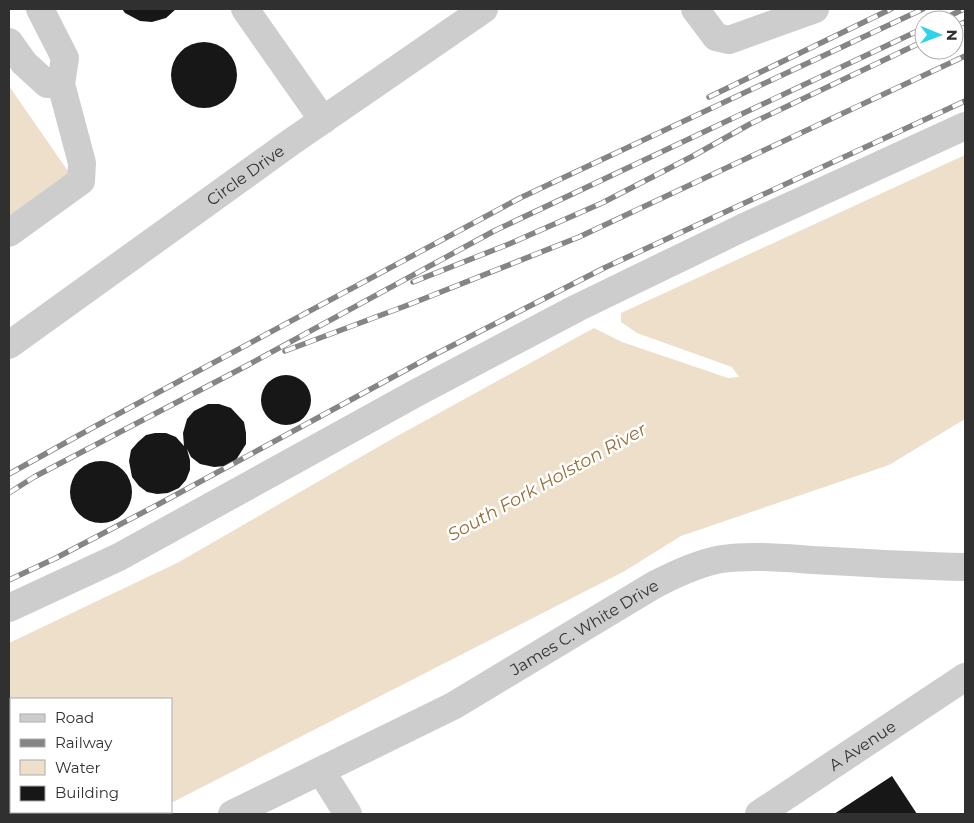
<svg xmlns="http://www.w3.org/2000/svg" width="974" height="823" font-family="Montserrat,sans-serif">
	<rect width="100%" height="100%" fill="#fff"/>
	<!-- water -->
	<path fill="#eddfc9" d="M9,86L70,174L9,217Z
		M965,155V419L889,465L681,536L623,572L171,803V699H11V812H154L149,814H9V643L179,562L390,440L594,328L622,342L728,378L739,377L732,367L637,333L621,322V313Z"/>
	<!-- building -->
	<path fill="#171717" d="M122,9H176L166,18L152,22L140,21L125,13Z
		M171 75a33 33 0 1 1 66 0a33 33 0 1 1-66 0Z
		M261 400a25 25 0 1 1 50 0a25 25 0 1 1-50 0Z
		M208,404H219L231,408L244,422L246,433V444L236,460L225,466L214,467L200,464L191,457L187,449L190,460V470L186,480L179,488L168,493L157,494L147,492L139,486L132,477L129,461L131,450L138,442L146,435L155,433H166L176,437L184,446L183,433L187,419L194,411Z
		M70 492a31 31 0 1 1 62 0a31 31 0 1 1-62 0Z
		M892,776L917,814H834Z"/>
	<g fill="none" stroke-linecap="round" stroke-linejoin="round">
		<!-- minor -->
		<g stroke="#cdcdcd" stroke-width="28">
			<path d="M245,9L323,120"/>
			<path d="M695,9L716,37L729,40L815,9"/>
			<path d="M9,42L24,63L47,84H61"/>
			<path d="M9,233L81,181L82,163L61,84L65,58L40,9"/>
			<path id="s1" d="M9,345L291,142L484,9"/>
			<path d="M9,608L119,557L418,392L577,308L742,228L965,126"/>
			<path d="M321,771L348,814"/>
			<path id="s2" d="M232,814L453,706L654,585C675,574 698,563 722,559C751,555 783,558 813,560C864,563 914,566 965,567"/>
			<path id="s3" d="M759,814L965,677"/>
		</g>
		<defs>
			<path id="rail" d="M941,20L964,9
				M954,27L965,22
				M709,97L891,9
				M413,282L509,244L602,203L693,156L750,124L924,41
				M285,351L408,305L579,237L965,56
				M9,474L92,428L520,198L923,9
				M9,493L34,477L248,365L494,231L924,28
				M9,580L56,558L159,504L428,358L604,268L965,101"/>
		</defs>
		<!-- rail casing -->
		<use href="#rail" stroke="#858585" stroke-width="5.5"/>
		<!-- rail -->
		<use href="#rail" stroke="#fff" stroke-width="4" stroke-dasharray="11" stroke-linecap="butt"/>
	</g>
	<g text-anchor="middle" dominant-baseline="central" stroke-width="5" stroke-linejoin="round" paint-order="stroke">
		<!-- street labels -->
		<g font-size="16" fill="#303030" stroke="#fff">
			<text stroke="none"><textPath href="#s1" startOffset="291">Circle Drive</textPath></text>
			<text stroke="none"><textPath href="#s2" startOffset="399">James C. White Drive</textPath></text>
			<text stroke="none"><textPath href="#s3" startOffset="124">A Avenue</textPath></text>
		</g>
		<!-- water labels -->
		<g font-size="18" font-style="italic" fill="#95703a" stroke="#fff">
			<text transform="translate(547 482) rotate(-29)">South Fork Holston River</text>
		</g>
	</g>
	<!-- border -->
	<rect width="974" height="823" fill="none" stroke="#303030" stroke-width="20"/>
	<!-- legend -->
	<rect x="10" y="698" width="162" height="115" fill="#ffffff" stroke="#acacac"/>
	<rect x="20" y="714" width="25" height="8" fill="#cdcdcd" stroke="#acacac"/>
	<text x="55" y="723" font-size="15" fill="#303030">Road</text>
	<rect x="20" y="739" width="25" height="8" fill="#858585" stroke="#acacac"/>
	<text x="55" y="748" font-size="15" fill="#303030">Railway</text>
	<rect x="20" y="760" width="25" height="15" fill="#eddfc9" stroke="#acacac"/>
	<text x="55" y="773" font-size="15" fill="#303030">Water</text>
	<rect x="20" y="786" width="25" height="15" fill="#171717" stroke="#acacac"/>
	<text x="55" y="798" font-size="15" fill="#303030">Building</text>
	<!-- north arrow -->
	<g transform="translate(939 35) rotate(91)"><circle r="24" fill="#ffffff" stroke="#acacac"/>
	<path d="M0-4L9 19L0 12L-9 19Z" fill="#2dd2eb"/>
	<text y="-8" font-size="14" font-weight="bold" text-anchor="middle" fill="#303030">N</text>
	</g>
</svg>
